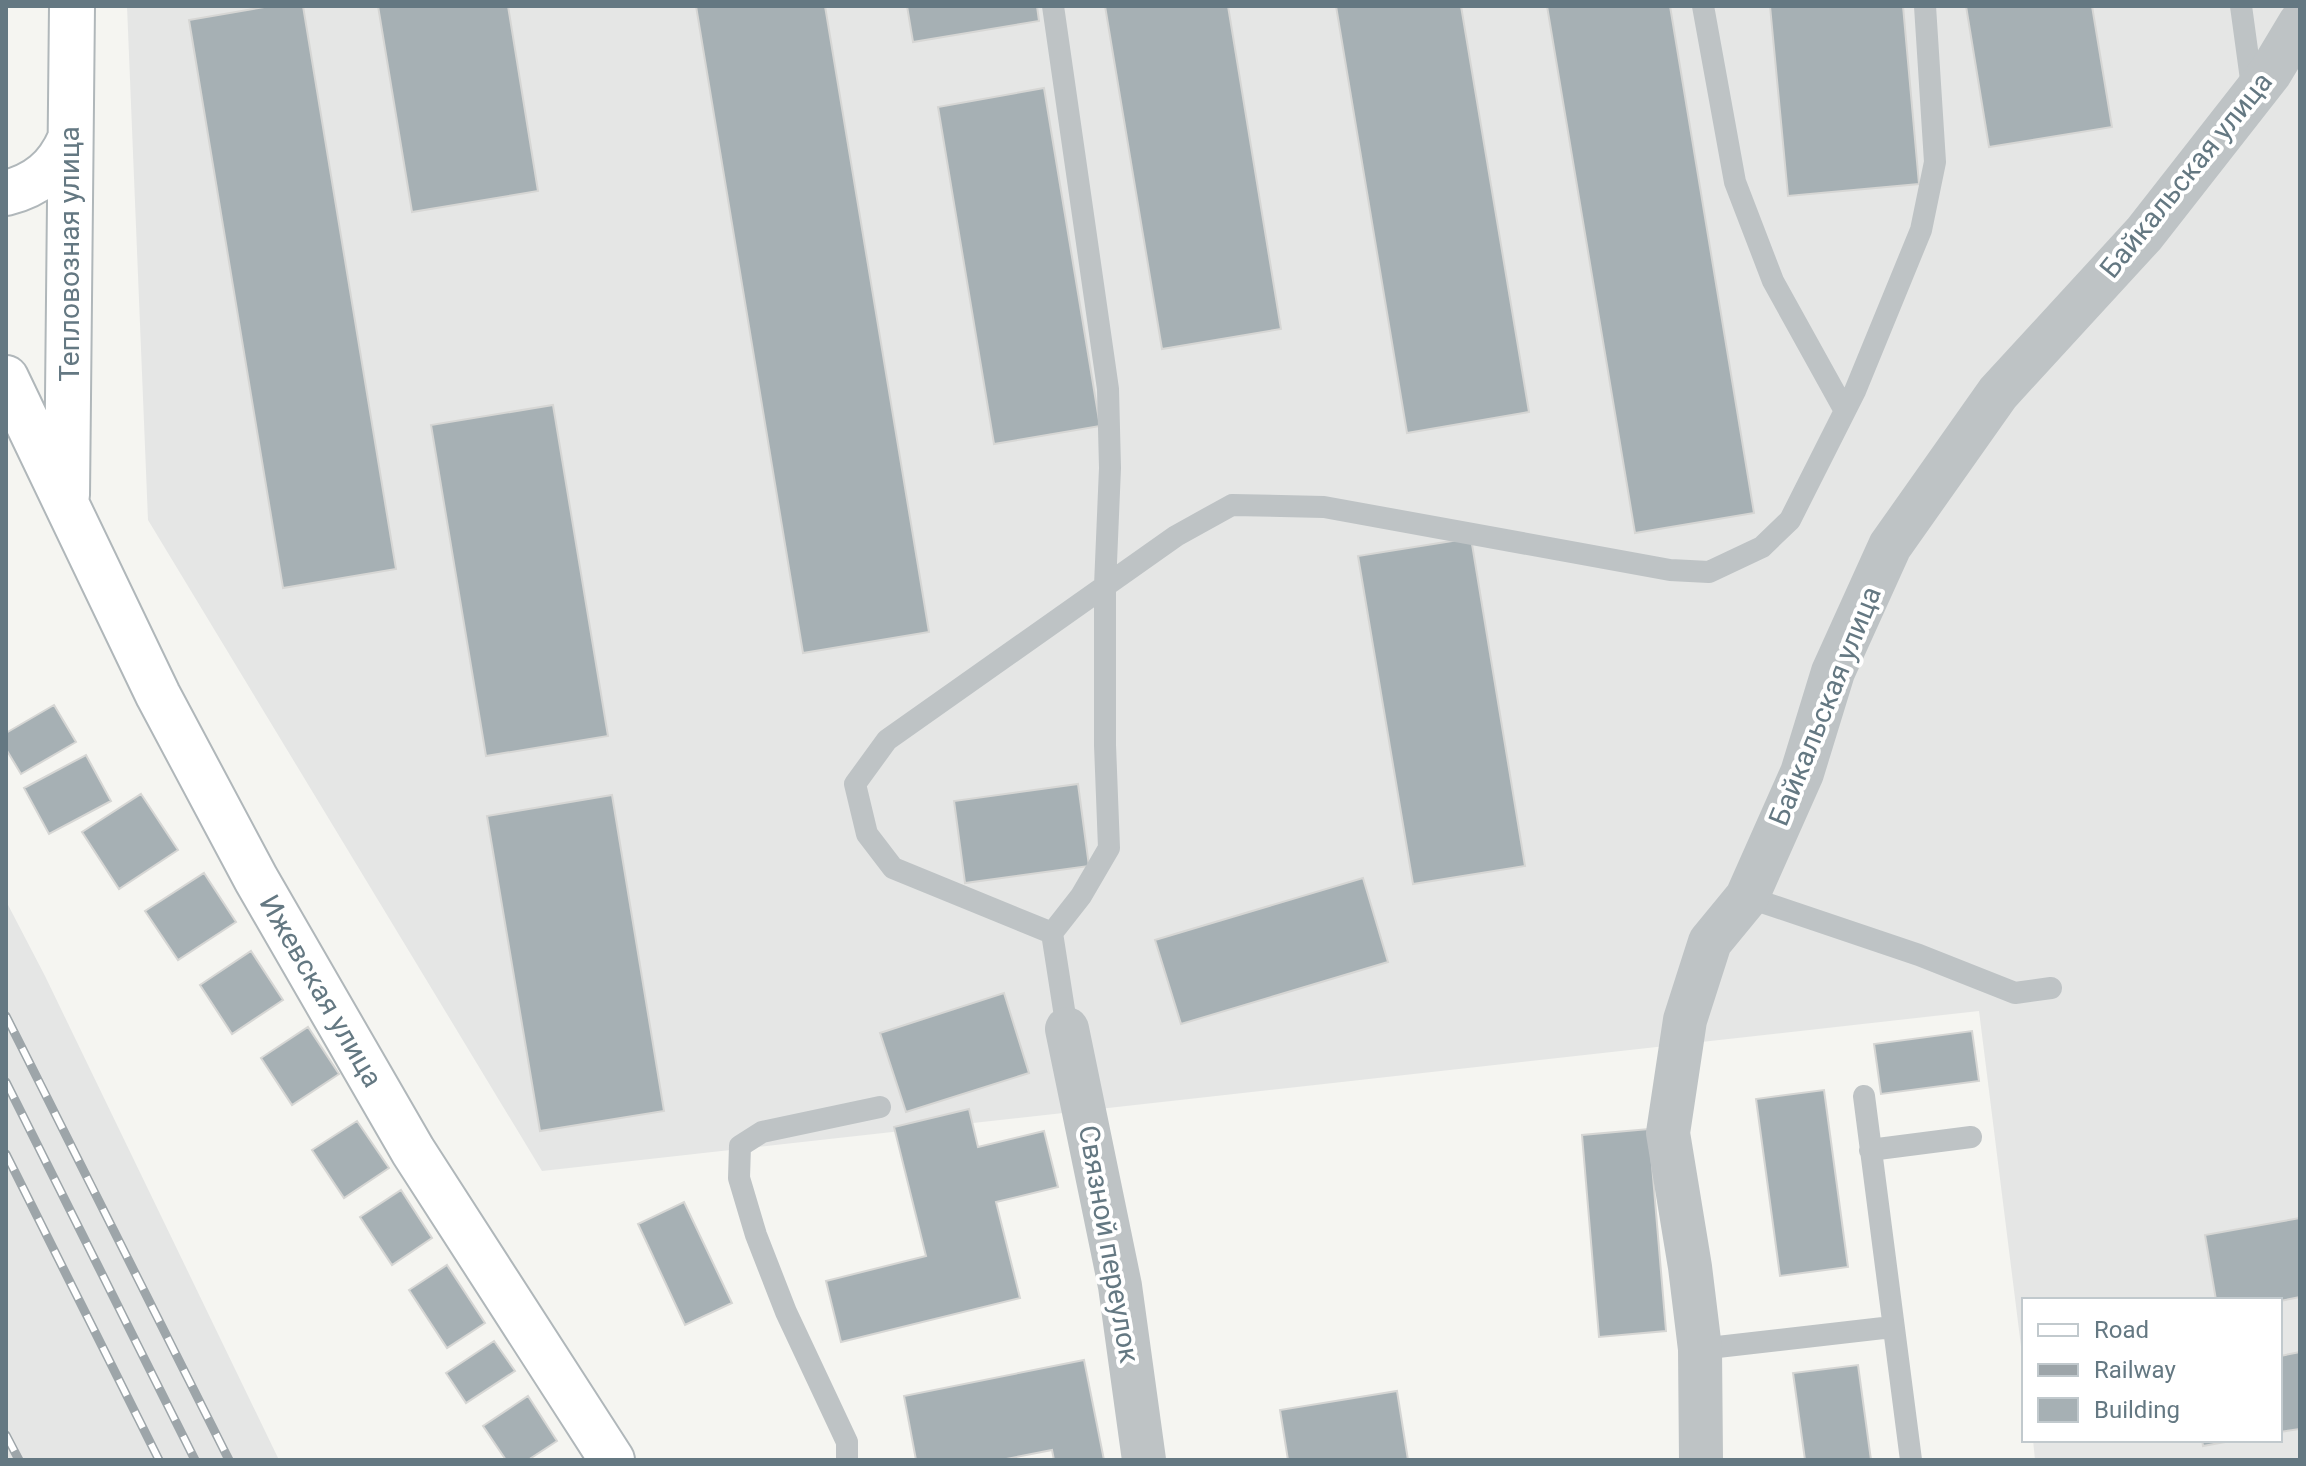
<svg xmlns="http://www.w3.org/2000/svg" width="2306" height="1466" font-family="Roboto,sans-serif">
	<rect width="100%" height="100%" fill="#f5f5f1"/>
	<!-- built -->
	<path fill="#e5e6e5" d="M127,6H2300V1460H2035L2033,1440H2280V1300H2024V1370L1979,1011L542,1171L148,520Z
		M6,901L45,976L279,1460H6Z"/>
	<!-- building -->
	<path fill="#a6b0b4" stroke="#d6d6d4" stroke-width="2" d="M270,6H303L396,569L283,588L189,20Z
		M378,6H508L538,191L412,212Z
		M696,6H825L929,632L803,653Z
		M907,6H1037L1039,21L913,42Z
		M1105,6H1228L1281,329L1162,349Z
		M1336,6H1461L1529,412L1407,433Z
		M1547,6H1670L1754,513L1635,533Z
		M1770,6H1903L1919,184L1788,196Z
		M1966,6H2092L2112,127L1989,147Z
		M1044,88L1100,426L994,444L938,107Z
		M553,405L608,736L486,756L431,425Z
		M1471,538L1525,866L1413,884L1358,556Z
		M54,705L76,742L21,774L6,749V733Z
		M86,755L111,801L49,834L24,788Z
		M1078,784L1089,866L965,883L954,801Z
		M141,794L178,850L119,889L82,832Z
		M612,795L664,1111L540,1131L487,816Z
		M204,873L236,922L178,960L145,911Z
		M1363,878L1388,962L1181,1024L1155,940Z
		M251,951L283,1000L232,1034L200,985Z
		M1004,993L1029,1073L906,1112L880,1033Z
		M308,1027L339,1074L292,1105L261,1058Z
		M1972,1031L1979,1081L1881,1094L1874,1044Z
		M1824,1090L1848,1267L1780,1276L1756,1099Z
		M969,1109L978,1147L1044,1131L1058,1187L996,1202L1020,1298L841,1342L826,1281L926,1256L894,1127Z
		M357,1121L389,1168L344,1198L312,1150Z
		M1649,1129L1666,1331L1599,1337L1582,1135Z
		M401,1190L432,1238L392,1265L360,1217Z
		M684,1202L732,1303L685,1325L638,1224Z
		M2300,1218V1297L2280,1301L2216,1300L2205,1235Z
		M447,1265L485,1323L447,1348L409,1290Z
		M494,1341L515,1371L466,1403L446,1373Z
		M2300,1352V1429L2280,1432V1356Z
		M1084,1360L1104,1460H1054L1052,1450L1001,1460H916L904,1396Z
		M1858,1365L1871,1460H1805L1793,1373Z
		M1397,1391L1408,1460H1288L1280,1410Z
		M528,1396L557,1441L528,1460H506L483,1426Z
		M2202,1440H2236L2203,1446Z"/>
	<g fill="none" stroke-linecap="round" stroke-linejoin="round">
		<defs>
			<path id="secondary" d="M6,193C37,185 57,169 70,139
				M6,378L158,695L256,879L413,1151L612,1460
				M67,495L72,6"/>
		</defs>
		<!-- secondary casing -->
		<use href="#secondary" stroke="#b0b7ba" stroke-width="48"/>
		<!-- lane -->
		<path stroke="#bec3c5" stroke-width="22" d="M1053,6L1108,389L1110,468L1105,586V745L1109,848L1081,896L1052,933L1067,1029
			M1703,6L1735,182L1773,281L1845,411
			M2241,6L2253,94
			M1747,897L1919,955L2015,993L2051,988
			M1052,933L893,868L867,834L855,784L887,740L1176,536L1232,505L1324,507L1670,570L1709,572L1762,547L1790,520L1855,391L1921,230L1935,162L1925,6
			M1864,1096L1911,1460
			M1870,1150L1971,1137
			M1700,1349L1892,1327
			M847,1460V1442L786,1312L756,1235L739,1178L740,1146L762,1132L880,1107"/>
		<!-- street -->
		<path stroke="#bec3c5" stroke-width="44" d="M1067,1029L1120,1286L1144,1460
			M1701,1460L1700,1349L1690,1267L1668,1133L1685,1020L1710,942L1747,897L1802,773L1833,672L1890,546L1998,393L2144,234L2270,73L2300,23"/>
		<!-- secondary -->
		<use href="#secondary" stroke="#fff" stroke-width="44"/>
		<defs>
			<path id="rail" d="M6,1016L229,1460
				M6,1082L195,1460
				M6,1154L159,1460
				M6,1435L19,1460"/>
		</defs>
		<!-- rail casing -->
		<use href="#rail" stroke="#9da5a9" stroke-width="9"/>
		<!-- rail -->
		<use href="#rail" stroke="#fff" stroke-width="6" stroke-dasharray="18" stroke-linecap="butt"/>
	</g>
	<g text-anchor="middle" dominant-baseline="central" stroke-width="8" stroke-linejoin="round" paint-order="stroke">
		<!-- street labels -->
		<g font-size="28" fill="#647882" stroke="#fff">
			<text transform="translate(2186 175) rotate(-51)">Байкальская улица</text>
			<text transform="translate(69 254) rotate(-90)">Тепловозная улица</text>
			<text transform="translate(1825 706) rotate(-68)">Байкальская улица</text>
			<text transform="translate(321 991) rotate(60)">Ижевская улица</text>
			<text transform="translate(1109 1244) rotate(80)">Связной переулок</text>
		</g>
	</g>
	<!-- border -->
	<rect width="2306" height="1466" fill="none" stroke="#647882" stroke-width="16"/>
	<!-- legend -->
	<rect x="2022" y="1298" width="260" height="144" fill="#ffffff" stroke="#c1c9cd" stroke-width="2"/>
	<rect x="2038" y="1324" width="40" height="12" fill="#ffffff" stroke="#c1c9cd" stroke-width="2"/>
	<text x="2094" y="1338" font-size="24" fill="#647882">Road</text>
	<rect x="2038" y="1364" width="40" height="12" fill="#9da5a9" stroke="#c1c9cd" stroke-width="2"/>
	<text x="2094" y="1378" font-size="24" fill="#647882">Railway</text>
	<rect x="2038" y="1398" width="40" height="24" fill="#a6b0b4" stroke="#c1c9cd" stroke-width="2"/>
	<text x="2094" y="1418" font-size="24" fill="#647882">Building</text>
</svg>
